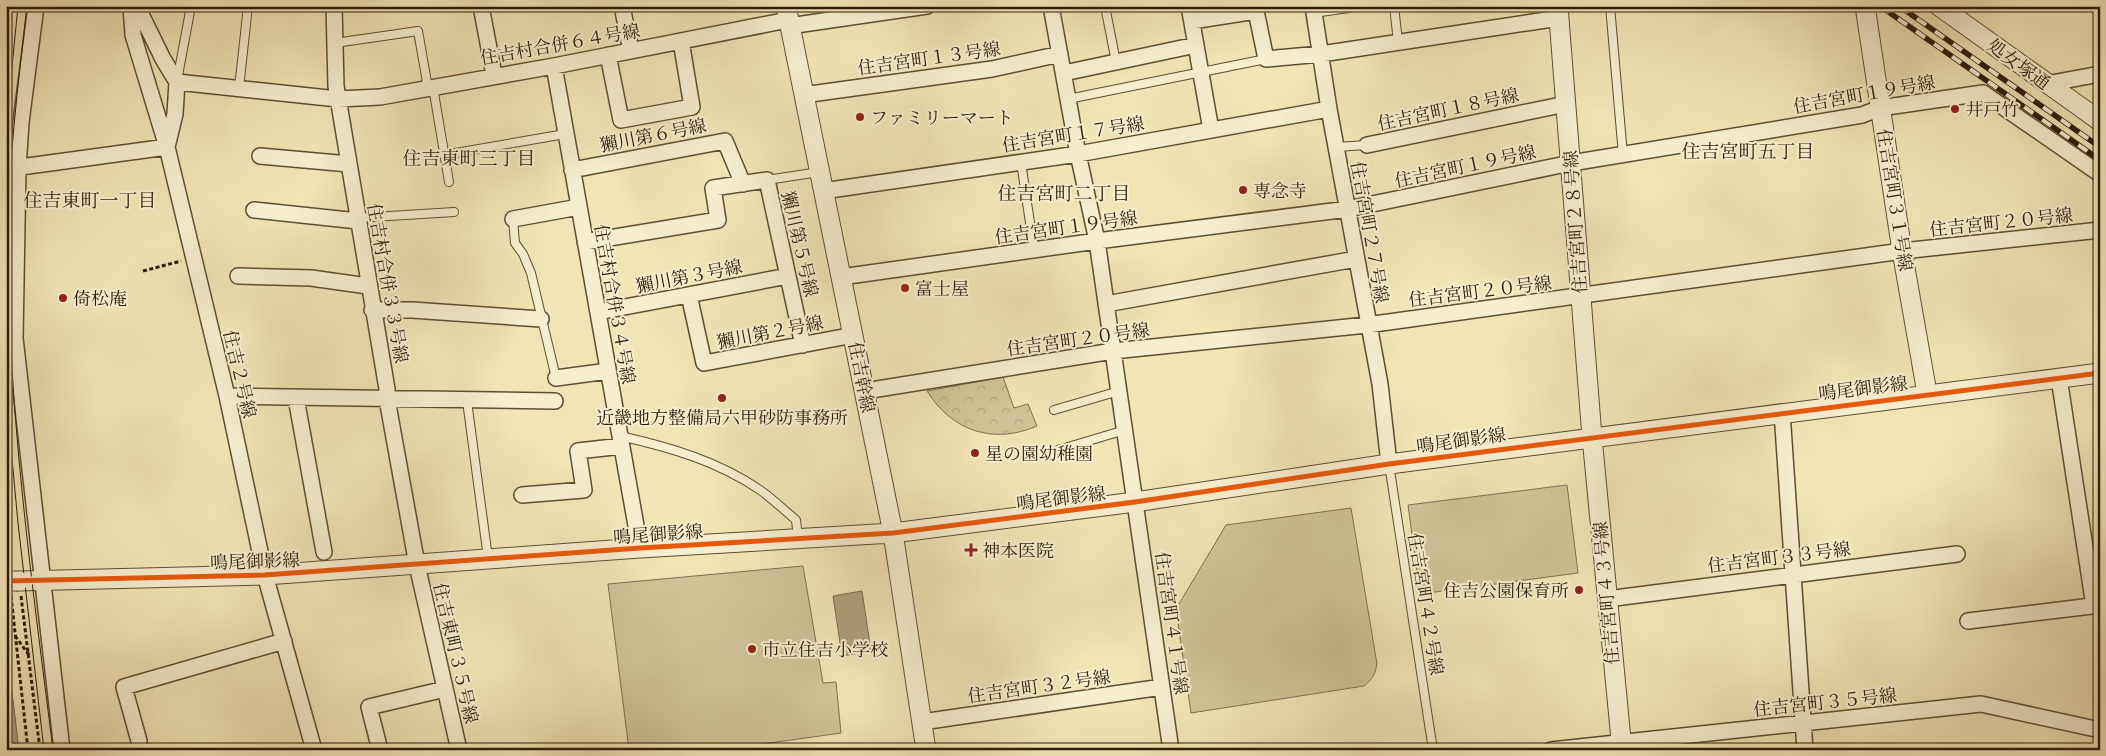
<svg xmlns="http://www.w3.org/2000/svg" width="2106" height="756" font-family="'EB Garamond','Noto Serif JP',serif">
	<defs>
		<pattern id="forest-crowns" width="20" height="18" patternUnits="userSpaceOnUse" patternTransform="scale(1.25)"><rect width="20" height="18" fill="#d1c298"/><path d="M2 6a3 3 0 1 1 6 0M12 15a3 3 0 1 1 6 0" fill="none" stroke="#b4a682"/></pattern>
	</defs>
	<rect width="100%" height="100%" fill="#f2e4b5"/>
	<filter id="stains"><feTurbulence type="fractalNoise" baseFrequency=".004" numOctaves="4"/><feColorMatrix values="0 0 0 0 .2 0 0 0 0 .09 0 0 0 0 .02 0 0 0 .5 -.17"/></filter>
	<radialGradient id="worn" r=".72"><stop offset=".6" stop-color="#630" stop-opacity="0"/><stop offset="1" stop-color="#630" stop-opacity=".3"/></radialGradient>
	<!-- forest -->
	<path fill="url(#forest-crowns)" stroke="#806e50" d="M1003,377L1014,408L1028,404L1037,426C993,445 952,431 927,391Z"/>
	<!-- pitch -->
	<path fill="#d1c298" stroke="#806e50" d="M1567,485L1578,573L1420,594L1408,505Z
		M1351,508L1377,664C1375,674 1373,679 1364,686L1191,713L1176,609L1226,525Z
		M803,566L823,683L836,682L841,733L720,750H629L608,584Z"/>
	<!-- water -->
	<path fill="#afa07a" stroke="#7b6b4c" d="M862,591L871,651L842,656L833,596Z
		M6,642L19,750H6Z"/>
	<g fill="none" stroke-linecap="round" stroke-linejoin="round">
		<defs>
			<path id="service" d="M1105,6L1116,62
				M1394,6L1398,42
				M1610,6L1623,155
				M1314,13L1362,6
				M335,43L418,31L428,88
				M177,81L191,6
				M433,87L449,182
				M239,88L248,6
				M1068,99L1266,59
				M1336,147L1367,145
				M444,155L565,134
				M1021,162L1034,250
				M767,180L819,172
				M357,218L454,212
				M513,219L515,243L523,254L531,273L556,378
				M467,401L488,558
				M1054,410L1119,391
				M620,436C669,447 718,461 760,490C773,499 784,510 796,520L798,539
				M1058,450L1125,430
				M1389,464L1433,750"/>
			<path id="minor" d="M36,6L21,122L18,168L15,338L62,750
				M131,6L133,35L167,147L227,396L265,575L314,750
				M334,6L336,86L387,389V399L417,565L459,750
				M481,6L494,75
				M622,6L631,51
				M1051,6L1078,154L1097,241L1171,750
				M1189,6L1211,130
				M1313,6L1329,109L1380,384L1389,464
				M1192,21L1256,11L1266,59L1321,54L1559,18
				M789,26L927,6
				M608,55L621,120L692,107L681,41
				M554,66L640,548
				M1064,73L1196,45
				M177,82L338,99L380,97L554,66L788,20
				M2046,84L2100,74
				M803,95L992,69L1060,54
				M1367,145L1566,104
				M260,156L349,164
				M6,169L167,147L175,114L177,82L163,59L137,6
				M572,170L725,141L743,184
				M823,191L1078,154L1329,109
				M254,210L358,221
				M513,219L579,207
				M585,242L718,220L713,188L767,180L803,345
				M238,276L311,278L368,286
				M841,277L1097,241L1348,209L1571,163L1862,115L1880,108L1983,93L2100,174
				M689,295L704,363L854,335
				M1106,304L1356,259
				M372,310H412L541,319
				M598,312L788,276
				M556,378L608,371
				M2059,378L2094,606
				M865,391L1113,351L1367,325L1902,251L2100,230
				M227,396L555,401
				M296,398L324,552
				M1782,412L1805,750
				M522,495L584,490L578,451L622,446
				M1607,599L1957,554
				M1968,621L2100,605
				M922,722L1162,687
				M139,741L124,687L284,641
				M380,750L369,707L445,689
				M1551,750L1981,704L2100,730"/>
			<path id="tertiary" d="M786,6L893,533L926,750
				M1558,6L1592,437L1622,750
				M1865,6L1902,251L1927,393
				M1939,6L2100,121
				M19,581L265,575L640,548L893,533L1135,502L1389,464L2100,373"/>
		</defs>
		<!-- service casing -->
		<use href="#service" stroke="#5f4d33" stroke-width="10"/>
		<!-- minor casing -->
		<use href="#minor" stroke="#5f4d33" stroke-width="18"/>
		<!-- tertiary casing -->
		<use href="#tertiary" stroke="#5f4d33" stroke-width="21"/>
		<!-- path -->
		<path stroke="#2e1b08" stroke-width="3" stroke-dasharray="4 2.5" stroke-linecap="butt" d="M143,271L181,261
			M6,541L8,565
			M11,596L28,750
			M21,596L40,750
			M15,636L29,655"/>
		<!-- service -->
		<use href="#service" stroke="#f7edcf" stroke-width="8"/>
		<!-- minor -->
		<use href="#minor" stroke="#f7edcf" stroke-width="15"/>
		<!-- tertiary -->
		<use href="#tertiary" stroke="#f7edcf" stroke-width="19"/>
		<!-- tram -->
		<path stroke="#2e1b08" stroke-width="1" d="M27,6C18,85 8,164 8,243C8,412 32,582 53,750
			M6,128L18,6
			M6,394L18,523L44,750"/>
		<defs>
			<path id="rail" d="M1880,6L2100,160
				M1899,6L2100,147"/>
		</defs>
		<!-- rail casing -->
		<use href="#rail" stroke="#2e1b08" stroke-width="5.5"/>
		<!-- rail -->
		<use href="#rail" stroke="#f7edcf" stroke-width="4" stroke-dasharray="11" stroke-linecap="butt"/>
		<defs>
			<path id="tertiary-bridge" d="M6,581H19"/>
		</defs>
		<!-- tertiary-bridge casing -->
		<use href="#tertiary-bridge" stroke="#5f4d33" stroke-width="21" stroke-linecap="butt"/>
		<!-- tertiary-bridge -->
		<use href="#tertiary-bridge" stroke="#f7edcf" stroke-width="19"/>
		<defs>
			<path id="cycleway" d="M6,581L265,575L640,548L893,533L1135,502L1389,464L2100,373"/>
		</defs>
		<!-- cycleway casing -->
		<use href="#cycleway" stroke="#f7edcf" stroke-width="8"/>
		<!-- cycleway -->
		<use href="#cycleway" stroke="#e8590c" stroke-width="5"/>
	</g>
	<!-- markers -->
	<g fill="#8f2418" stroke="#f7edcf" stroke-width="2">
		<circle cx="1955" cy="109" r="5"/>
		<circle cx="860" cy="117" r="5"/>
		<circle cx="1243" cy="190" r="5"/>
		<circle cx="905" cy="288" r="5"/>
		<circle cx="63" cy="298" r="5"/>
		<circle cx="722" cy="398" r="5"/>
		<circle cx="975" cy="453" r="5"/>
		<path d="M968.5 542.5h5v5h5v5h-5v5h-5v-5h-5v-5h5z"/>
		<circle cx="1579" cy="590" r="5"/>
		<circle cx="752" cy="649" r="5"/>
	</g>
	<g text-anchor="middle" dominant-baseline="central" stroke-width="4" stroke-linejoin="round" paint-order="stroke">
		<!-- street labels -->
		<g font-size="18" fill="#2e1b08" stroke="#f7edcf">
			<text transform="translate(560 44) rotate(-10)">住吉村合併６４号線</text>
			<text transform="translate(929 58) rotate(-8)">住吉宮町１３号線</text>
			<text transform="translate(2019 64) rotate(36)">処女塚通</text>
			<text transform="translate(1864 94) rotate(-10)">住吉宮町１９号線</text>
			<text transform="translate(1448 109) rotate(-12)">住吉宮町１８号線</text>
			<text transform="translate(1073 134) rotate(-9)">住吉宮町１７号線</text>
			<text transform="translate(653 135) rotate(-11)">獺川第６号線</text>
			<text transform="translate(1465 166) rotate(-12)">住吉宮町１９号線</text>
			<text transform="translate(1895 200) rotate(81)">住吉宮町３１号線</text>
			<text transform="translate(1575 222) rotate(-94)">住吉宮町２８号線</text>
			<text transform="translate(2001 222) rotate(-6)">住吉宮町２０号線</text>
			<text transform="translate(1066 227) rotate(-8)">住吉宮町１９号線</text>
			<text transform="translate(1370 232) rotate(80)">住吉宮町２７号線</text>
			<text transform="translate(800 244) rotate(77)">獺川第５号線</text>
			<text transform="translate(689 276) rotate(-11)">獺川第３号線</text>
			<text transform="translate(388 283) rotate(80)">住吉村合併３３号線</text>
			<text transform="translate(1480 291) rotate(-7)">住吉宮町２０号線</text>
			<text transform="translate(615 304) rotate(80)">住吉村合併３４号線</text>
			<text transform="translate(770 332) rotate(-11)">獺川第２号線</text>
			<text transform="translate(1078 339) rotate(-8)">住吉宮町２０号線</text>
			<text transform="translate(240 374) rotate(77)">住吉２号線</text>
			<text transform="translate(862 377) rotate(79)">住吉幹線</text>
			<text transform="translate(1863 388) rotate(-7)">鳴尾御影線</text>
			<text transform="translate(1461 440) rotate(-8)">鳴尾御影線</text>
			<text transform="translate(1061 498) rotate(-7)">鳴尾御影線</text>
			<text transform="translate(658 534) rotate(-4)">鳴尾御影線</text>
			<text transform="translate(1779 557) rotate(-7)">住吉宮町３３号線</text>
			<text transform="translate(255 561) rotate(-2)">鳴尾御影線</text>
			<text transform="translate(1606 593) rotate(-95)">住吉宮町４３号線</text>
			<text transform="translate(1426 604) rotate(81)">住吉宮町４２号線</text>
			<text transform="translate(1172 623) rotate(82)">住吉宮町４１号線</text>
			<text transform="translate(456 653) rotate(77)">住吉東町３５号線</text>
			<text transform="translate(1039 686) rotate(-8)">住吉宮町３２号線</text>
			<text transform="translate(1825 702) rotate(-6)">住吉宮町３５号線</text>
		</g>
		<!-- poi labels -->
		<g font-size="18" fill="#2e1b08" stroke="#f7edcf" text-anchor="start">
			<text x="1965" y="109">井戸竹</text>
			<text x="870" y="117">ファミリーマート</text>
			<text x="1253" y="190">専念寺</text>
			<text x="915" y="288">富士屋</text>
			<text x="73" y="298">倚松庵</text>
			<text x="722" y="417" text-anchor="middle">近畿地方整備局六甲砂防事務所</text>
			<text x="985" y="453">星の園幼稚園</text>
			<text x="982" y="550">神本医院</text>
			<text x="1569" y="590" text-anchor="end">住吉公園保育所</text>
			<text x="762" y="649">市立住吉小学校</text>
		</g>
		<!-- neighbourhood labels -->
		<g font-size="19" fill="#2e1b08" stroke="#f7edcf">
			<text x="1748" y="151">住吉宮町五丁目</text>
			<text x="469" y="158">住吉東町三丁目</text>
			<text x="1064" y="193">住吉宮町二丁目</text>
			<text x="90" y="200">住吉東町一丁目</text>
		</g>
	</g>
	<!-- margin -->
	<rect width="2106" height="756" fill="none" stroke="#f2e4b5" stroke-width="25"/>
	<rect x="8" y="8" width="2091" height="741" fill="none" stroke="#2e1b08" stroke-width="2.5"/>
	<rect x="12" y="12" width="2081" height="731" fill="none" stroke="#2e1b08"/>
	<rect width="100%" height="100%" filter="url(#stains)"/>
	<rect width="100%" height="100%" fill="url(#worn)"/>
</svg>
